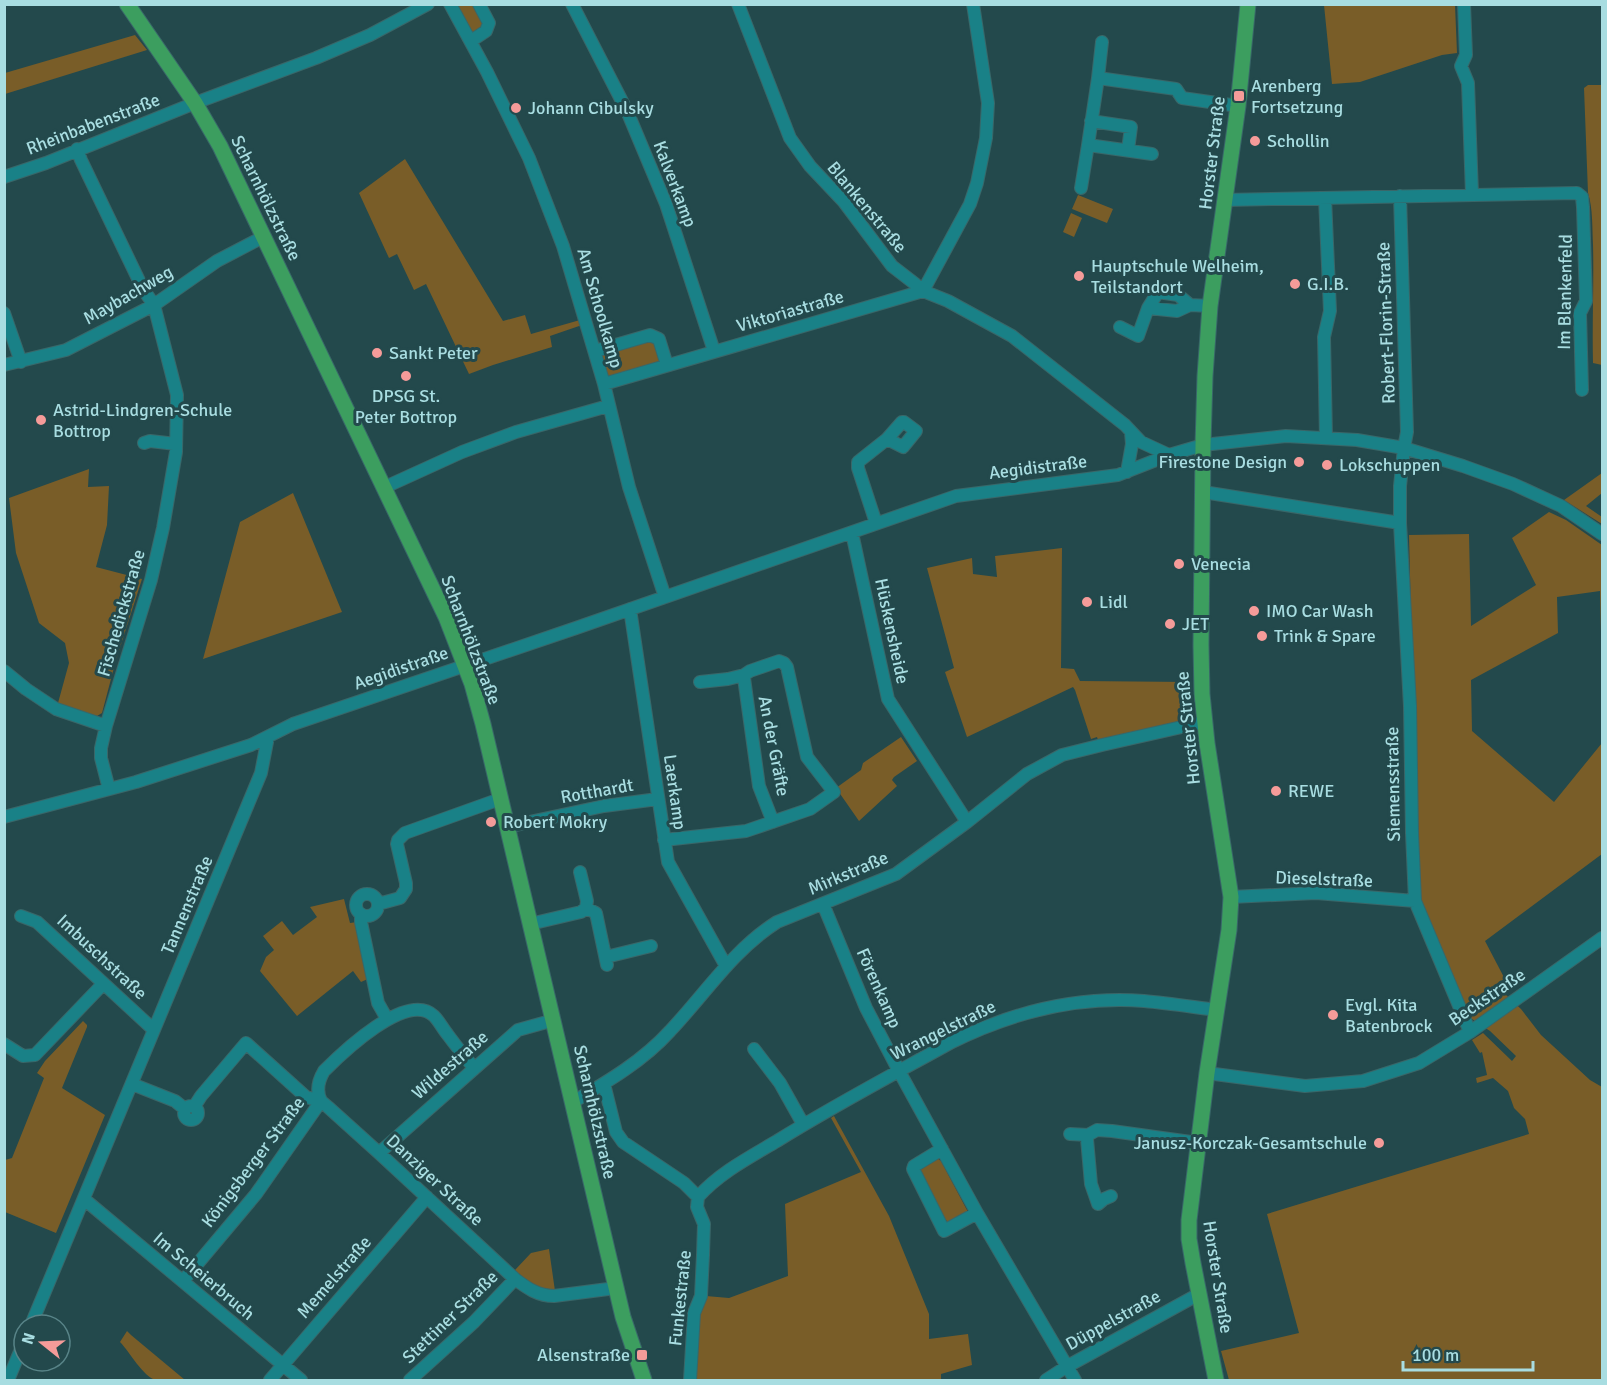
<svg xmlns="http://www.w3.org/2000/svg" width="1607" height="1385" font-family="Signika,sans-serif">
	<rect width="100%" height="100%" fill="#23494c"/>
	<!-- green -->
	<path fill="#795d28" d="M457,5H475L485,26L474,34L471,32Z
		M1324,5H1455L1457,53L1442,55L1360,82L1332,84Z
		M135,35L147,50L5,94V73Z
		M1588,85H1602V365L1593,363C1592,323 1594,284 1593,245C1592,227 1593,209 1588,193L1584,88Z
		M405,159L503,321L525,315L531,334L580,320L582,325L550,336L552,347L493,365L469,374L426,284L414,290L397,254L389,258L359,193Z
		M1078,195L1113,209L1107,223L1072,209Z
		M1071,213L1082,218L1074,237L1063,232Z
		M652,339L661,358L660,363L608,377L601,357L603,353Z
		M89,469L88,487L109,486L107,525L96,567L142,579L116,660L102,713L97,716L86,713L58,703L69,663L65,643L39,623L16,553L9,498Z
		M1602,473V493L1586,506L1602,517V524L1564,500Z
		M293,493L342,612L203,659L240,522Z
		M1549,512L1566,520L1602,545V675L1600,591L1557,597L1558,633L1471,680L1472,731L1554,802L1602,743V854L1485,941L1508,985L1506,995L1521,1009L1541,1035L1590,1080L1602,1087V1380H1229L1221,1351L1299,1333L1267,1214L1529,1134L1525,1119L1514,1108L1508,1091L1493,1078L1477,1083L1476,1078L1487,1075L1482,1052L1480,1053L1472,1040L1483,1033L1512,1061L1516,1056L1490,1031L1469,1017L1418,899L1409,535L1469,534L1471,626L1536,585L1512,538Z
		M1062,548L1061,668L1074,669L1080,681L1188,682V713L1184,718V720L1098,740L1097,737L1091,739L1075,690L1073,687L967,737L945,672L954,668L927,568L972,558L973,574L997,577L995,556Z
		M901,737L917,761L894,777L892,780L897,786L859,821L836,788L861,770L863,763Z
		M344,899L350,923L357,922L370,978L361,982L353,971L297,1016L260,971L266,957L274,950L263,936L282,921L293,935L317,917L310,907Z
		M83,1021L87,1025V1027L62,1088L105,1115L56,1233L5,1212V1160L12,1158L44,1078L37,1073L45,1061Z
		M834,1116L889,1216L929,1314V1339L968,1334L972,1365L941,1374V1380H695L699,1316L706,1296L729,1298L788,1276L785,1204L861,1172L831,1118Z
		M937,1158L941,1161L968,1212L948,1222L945,1219L918,1168Z
		M549,1249L555,1291C535,1288 530,1284 515,1270L531,1253Z
		M127,1331L131,1335L185,1380C176,1381 164,1383 156,1380C143,1377 130,1352 120,1342Z"/>
	<g fill="none" stroke-linecap="round" stroke-linejoin="round">
		<defs>
			<path id="minor" d="M450,4L487,72L529,158L563,246L604,384L629,487L665,597
				M572,4L627,111L666,204L714,351
				M738,4L790,138L810,166L844,202L892,266L914,283L923,291L948,301L1012,336L1125,425L1141,442L1169,455
				M1464,4L1466,55L1461,66L1468,83L1472,194
				M471,41L486,31L489,23L479,4
				M1098,78L1102,42
				M1091,121L1131,127L1128,150
				M77,149L81,160L143,289L154,305L177,395L176,452L163,528L151,580L106,726L101,748V758L109,789
				M1152,154L1088,145L1098,78L1176,89L1182,98L1238,106
				M4,177L46,163L195,103L316,58L370,35L428,4
				M1081,188L1088,145
				M1400,196L1407,432L1404,448L1400,486V523L1410,706L1412,833L1415,901L1470,1032
				M1325,198L1330,311L1324,337L1326,438
				M1225,200L1577,193L1582,197L1583,207L1586,301L1580,313L1582,390
				M1190,305L1177,311L1148,308L1158,292L1178,295L1190,305L1210,306
				M4,313L21,362
				M1120,327L1138,336L1148,308
				M595,351L650,335L659,339L667,365
				M4,365L66,350L154,305L217,261L263,237
				M604,384L923,291L970,204L977,183L986,138L988,103L973,4
				M144,443L150,441L176,444
				M1127,472L1132,444L1131,432
				M383,488L462,452L516,432L608,406
				M1203,492L1400,523
				M876,523L858,468V462L887,439L902,422H904L916,431L903,447L887,439
				M852,533L888,699L967,822
				M630,609L668,862L726,966
				M4,671L26,689L56,709L106,726
				M700,682L728,679L744,675
				M4,817L136,782L251,745L293,724L576,628L956,496L1118,475L1169,455L1203,445L1286,436L1357,440L1404,448L1463,466L1513,484L1561,506L1602,534
				M507,827L604,806L658,799
				M664,840L746,831L810,809L834,792L807,757L787,667L784,663L779,661L750,671L744,675V678L759,786L773,822
				M580,872L587,901L586,908
				M356 905a11 11 0 1 1 22 0a11 11 0 1 1-22 0Z
				M1231,897L1316,893L1415,901
				M378,904L400,898L406,889V883L397,844L398,840L405,833L500,799
				M823,904L866,1008L899,1071L977,1213L1075,1380
				M361,914V922L378,1003L387,1019
				M21,916L37,922L154,1030
				M530,924L581,912L586,908L596,913L607,965
				M606,957L651,946
				M4,1044L23,1056L35,1055L103,984
				M754,1049L780,1083L803,1124
				M1207,1073L1305,1086L1363,1081L1419,1063L1470,1032L1602,938
				M132,1084L175,1101L185,1109
				M604,1084L616,1132L623,1142L684,1183L698,1197
				M321,1101C316,1091 318,1081 324,1071C342,1053 407,990 434,1016C439,1021 443,1029 448,1035C456,1046 465,1057 474,1068
				M573,1102C607,1082 643,1061 670,1031C705,994 733,950 777,922L896,874L967,822L1027,774L1062,755L1102,745L1204,722
				M184 1113a7 7 0 1 1 14 0a7 7 0 1 1-14 0Z
				M194,1107L201,1096L246,1043L306,1097L321,1101L328,1107L379,1153L515,1279C527,1288 538,1296 554,1296L616,1288
				M1070,1134L1088,1135
				M942,1149L914,1166L913,1169L944,1231L977,1213
				M379,1153L518,1030L554,1020
				M1111,1196L1104,1199L1098,1204L1091,1184L1087,1139L1088,1135L1097,1130L1112,1131L1198,1143
				M698,1197C719,1173 750,1157 777,1141C833,1106 892,1075 950,1043C1010,1013 1077,996 1144,1001C1168,1003 1193,1007 1217,1010
				M84,1199L301,1380
				M183,1281L256,1194L321,1101
				M31,1325L261,773L268,737
				M8,1380L24,1342
				M270,1380L427,1197
				M410,1380L474,1322L515,1279
				M690,1380L694,1313L701,1296L703,1255L704,1224L697,1207L698,1197
				M1046,1380L1066,1367L1199,1294"/>
			<path id="major" d="M127,4L195,103L220,146L446,617L472,684L483,724L623,1317L644,1380
				M1216,1380L1193,1263L1189,1239V1220L1207,1073L1229,930L1231,897L1207,743L1202,694L1201,645L1203,445L1205,376L1210,306L1238,106L1248,4"/>
		</defs>
		<!-- minor casing -->
		<use href="#minor" stroke="#396769" stroke-width="14"/>
		<!-- major casing -->
		<use href="#major" stroke="#396769" stroke-width="17"/>
		<!-- minor -->
		<use href="#minor" stroke="#198187" stroke-width="12"/>
		<!-- major -->
		<use href="#major" stroke="#3c9e5f" stroke-width="15"/>
	</g>
	<!-- markers -->
	<g fill="#f59b99" stroke="#23494c" stroke-width="2">
		<rect x="1233" y="90" width="12" height="12" rx="3"/>
		<circle cx="516" cy="108" r="6"/>
		<circle cx="1255" cy="141" r="6"/>
		<circle cx="1079" cy="276" r="6"/>
		<circle cx="1295" cy="284" r="6"/>
		<circle cx="377" cy="353" r="6"/>
		<circle cx="406" cy="376" r="6"/>
		<circle cx="41" cy="420" r="6"/>
		<circle cx="1299" cy="462" r="6"/>
		<circle cx="1327" cy="465" r="6"/>
		<circle cx="1179" cy="564" r="6"/>
		<circle cx="1087" cy="602" r="6"/>
		<circle cx="1254" cy="611" r="6"/>
		<circle cx="1170" cy="624" r="6"/>
		<circle cx="1262" cy="636" r="6"/>
		<circle cx="1276" cy="791" r="6"/>
		<circle cx="491" cy="822" r="6"/>
		<circle cx="1333" cy="1015" r="6"/>
		<circle cx="1379" cy="1143" r="6"/>
		<rect x="636" y="1349" width="12" height="12" rx="3"/>
	</g>
	<g text-anchor="middle" dominant-baseline="central" stroke-width="6" stroke-linejoin="round" paint-order="stroke">
		<!-- poi labels -->
		<g font-size="18" fill="#a8dde1" stroke="#23494c" text-anchor="start">
			<text x="1251" y="86">Arenberg<tspan x="1251" dy="21">Fortsetzung</tspan></text>
			<text x="528" y="108">Johann Cibulsky</text>
			<text x="1267" y="141">Schollin</text>
			<text x="1091" y="266">Hauptschule Welheim,<tspan x="1091" dy="21">Teilstandort</tspan></text>
			<text x="1307" y="284">G.I.B.</text>
			<text x="389" y="353">Sankt Peter</text>
			<text x="406" y="396" text-anchor="middle">DPSG St.<tspan x="406" dy="21">Peter Bottrop</tspan></text>
			<text x="53" y="410">Astrid-Lindgren-Schule<tspan x="53" dy="21">Bottrop</tspan></text>
			<text x="1287" y="462" text-anchor="end">Firestone Design</text>
			<text x="1339" y="465">Lokschuppen</text>
			<text x="1191" y="564">Venecia</text>
			<text x="1099" y="602">Lidl</text>
			<text x="1266" y="611">IMO Car Wash</text>
			<text x="1182" y="624">JET</text>
			<text x="1274" y="636">Trink &amp; Spare</text>
			<text x="1288" y="791">REWE</text>
			<text x="503" y="822">Robert Mokry</text>
			<text x="1345" y="1005">Evgl. Kita<tspan x="1345" dy="21">Batenbrock</tspan></text>
			<text x="1367" y="1143" text-anchor="end">Janusz-Korczak-Gesamtschule</text>
			<text x="630" y="1355" text-anchor="end">Alsenstraße</text>
		</g>
		<!-- street labels -->
		<g font-size="18" fill="#a8dde1" stroke="#23494c">
			<text transform="translate(93 124) rotate(-21)">Rheinbabenstraße</text>
			<text transform="translate(1212 153) rotate(-83)">Horster Straße</text>
			<text transform="translate(675 184) rotate(69)">Kalverkamp</text>
			<text transform="translate(266 198) rotate(64)">Scharnhölzstraße</text>
			<text transform="translate(867 207) rotate(50)">Blankenstraße</text>
			<text transform="translate(1565 292) rotate(-89)">Im Blankenfeld</text>
			<text transform="translate(128 295) rotate(-30)">Maybachweg</text>
			<text transform="translate(600 308) rotate(74)">Am Schoolkamp</text>
			<text transform="translate(790 311) rotate(-16)">Viktoriastraße</text>
			<text transform="translate(1386 323) rotate(-92)">Robert-Florin-Straße</text>
			<text transform="translate(1038 467) rotate(-7)">Aegidistraße</text>
			<text transform="translate(121 613) rotate(-74)">Fischedickstraße</text>
			<text transform="translate(892 631) rotate(78)">Hüskensheide</text>
			<text transform="translate(471 640) rotate(69)">Scharnhölzstraße</text>
			<text transform="translate(401 668) rotate(-19)">Aegidistraße</text>
			<text transform="translate(1188 728) rotate(-96)">Horster Straße</text>
			<text transform="translate(774 746) rotate(79)">An der Gräfte</text>
			<text transform="translate(1393 784) rotate(-91)">Siemensstraße</text>
			<text transform="translate(597 791) rotate(-10)">Rotthardt</text>
			<text transform="translate(675 792) rotate(82)">Laerkamp</text>
			<text transform="translate(848 873) rotate(-23)">Mirkstraße</text>
			<text transform="translate(1324 879) rotate(2)">Dieselstraße</text>
			<text transform="translate(187 905) rotate(-67)">Tannenstraße</text>
			<text transform="translate(102 957) rotate(43)">Imbuschstraße</text>
			<text transform="translate(879 988) rotate(66)">Förenkamp</text>
			<text transform="translate(1487 997) rotate(-34)">Beckstraße</text>
			<text transform="translate(943 1030) rotate(-26)">Wrangelstraße</text>
			<text transform="translate(450 1065) rotate(-41)">Wildestraße</text>
			<text transform="translate(595 1112) rotate(77)">Scharnhölzstraße</text>
			<text transform="translate(253 1162) rotate(-53)">Königsberger Straße</text>
			<text transform="translate(435 1180) rotate(43)">Danziger Straße</text>
			<text transform="translate(204 1276) rotate(40)">Im Scheierbruch</text>
			<text transform="translate(334 1277) rotate(-49)">Memelstraße</text>
			<text transform="translate(1218 1277) rotate(81)">Horster Straße</text>
			<text transform="translate(680 1298) rotate(-84)">Funkestraße</text>
			<text transform="translate(450 1317) rotate(-44)">Stettiner Straße</text>
			<text transform="translate(1113 1320) rotate(-29)">Düppelstraße</text>
		</g>
	</g>
	<!-- border -->
	<rect width="1607" height="1385" fill="none" stroke="#a8dde1" stroke-width="12"/>
	<!-- north arrow -->
	<g transform="translate(42 1343) rotate(288)"><circle r="28" fill="#23494c" stroke="#588488" stroke-width="1.5"/>
	<path d="M0-4.5L10 22L0 15L-10 22Z" fill="#f59b99"/>
	<text y="-9" font-size="16" font-weight="bold" text-anchor="middle" fill="#a8dde1">N</text>
	</g>
	<!-- scale -->
	<path d="M1403 1361v9h130v-9" fill="none" stroke="#a8dde1" stroke-width="3"/>
	<text x="1412" y="1361" font-size="18" fill="#a8dde1" stroke="#23494c" stroke-width="4.5" paint-order="stroke">100 m</text>
</svg>
